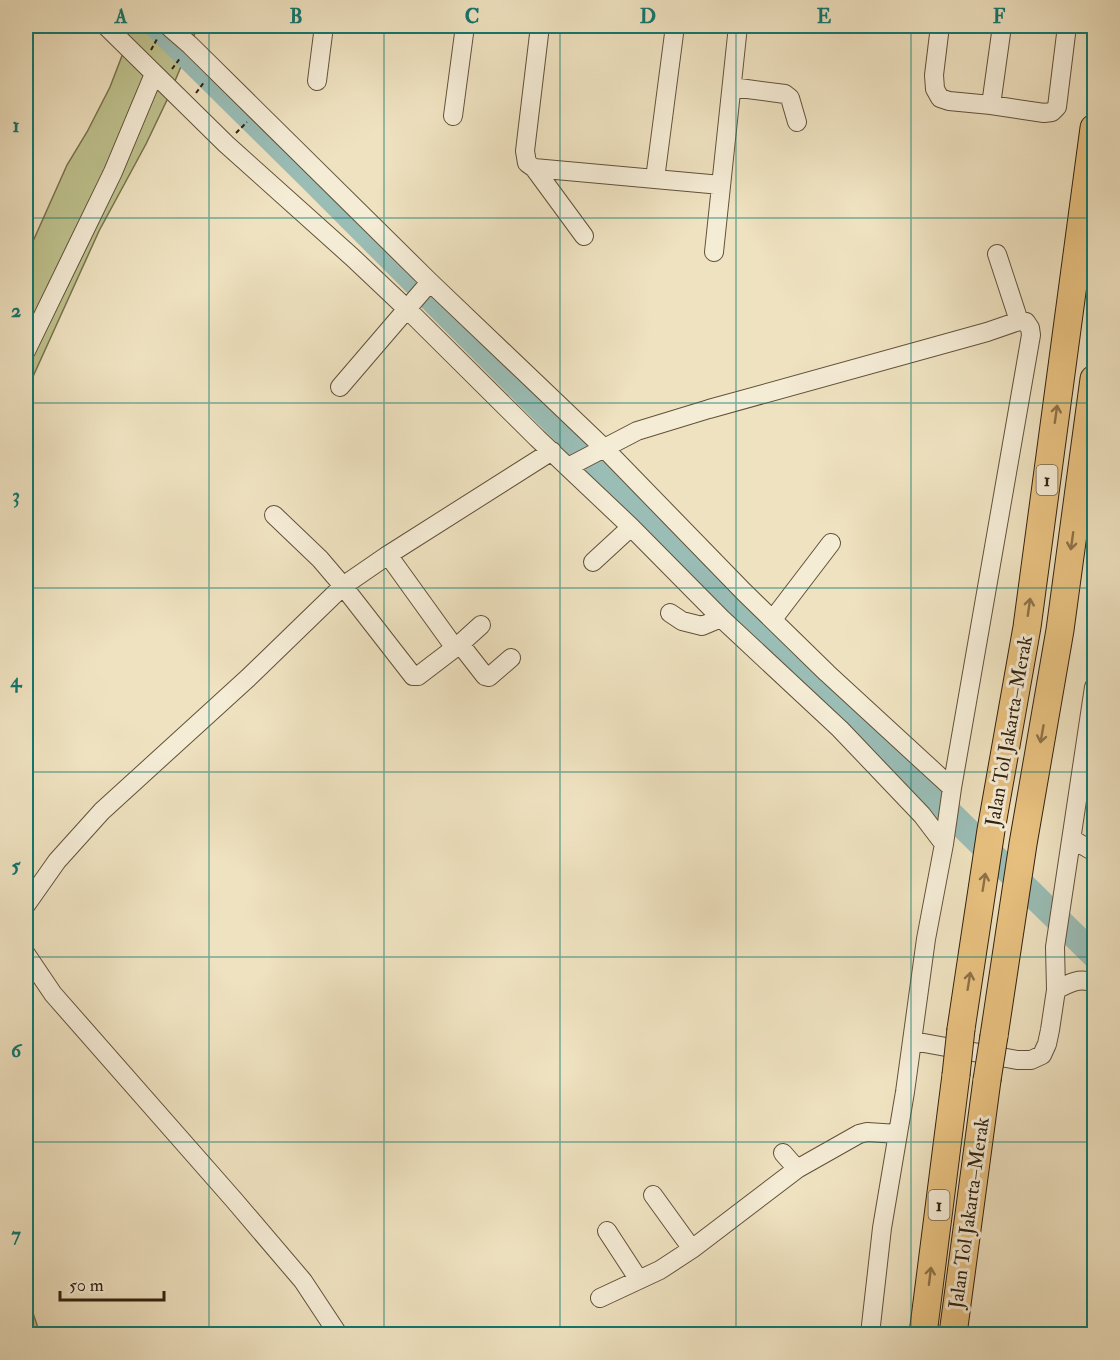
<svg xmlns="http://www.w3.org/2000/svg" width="1120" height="1360" font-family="'IM FELL Double Pica',serif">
	<rect width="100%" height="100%" fill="#efe2c0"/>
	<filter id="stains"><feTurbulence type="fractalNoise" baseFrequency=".00333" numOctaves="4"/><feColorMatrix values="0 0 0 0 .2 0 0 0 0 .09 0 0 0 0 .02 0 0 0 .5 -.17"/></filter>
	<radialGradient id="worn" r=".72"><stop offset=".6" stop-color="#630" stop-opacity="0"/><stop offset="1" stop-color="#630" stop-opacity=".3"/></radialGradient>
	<!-- green -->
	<path fill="#bec28e" stroke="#78724e" stroke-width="1.5" d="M98,26H198L167,100L146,144L99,231L26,392V257L67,165L87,132L110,87L125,48Z
		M26,1292L40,1334H26Z"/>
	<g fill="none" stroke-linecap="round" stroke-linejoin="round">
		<!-- river -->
		<path stroke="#9abdb6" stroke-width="26" d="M157,26L310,177L670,538L1094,955"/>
		<defs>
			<path id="minor" d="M106,26L226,144L352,257L407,309L537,438L631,527L721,618L840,729L922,815L944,844L926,939L905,1092L882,1228L870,1334
				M168,26L190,45L430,282L604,448L744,592L827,673L952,788
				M540,26L525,151L527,163L534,168L584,236
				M940,26L934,75L935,89L940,98L949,101L991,105L1044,113L1052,112L1057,107L1067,26
				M317,81L324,26
				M732,87L785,94L790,98L797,122
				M991,105L1002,26
				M453,116L465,26
				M534,168L721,185
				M655,179L675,26
				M714,252L738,26
				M997,254L1019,321
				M26,351L113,172L154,74
				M340,387L430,282
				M568,467L637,431L709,409L987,332L1019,321L1026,322L1030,328L1031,335L952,788L944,844
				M274,515L320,559L343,586L413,676H418L460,644L481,625
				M388,555L455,648
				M593,562L631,527
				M670,613L682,621L702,626L721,618
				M773,619L831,543
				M460,644L485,676L489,677L511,658
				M1094,687L1055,947L1056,990C1069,983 1080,977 1094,983
				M1072,839L1094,852
				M26,905L57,861L102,811L248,678L343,586L388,555L552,451
				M26,954L53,994L234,1200L303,1281L338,1334
				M913,1041L1017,1060H1031L1042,1055L1047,1044L1050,1030L1056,990
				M783,1153L797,1169
				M653,1195L692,1249
				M607,1231L639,1280
				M600,1298L660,1270L692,1249L797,1169L859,1134L867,1132L898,1134
				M1092,1334L1094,1333"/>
			<path id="highway" d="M961,1029L991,830L1027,627L1094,128
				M994,1036L1023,844L1060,630L1094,379
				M923,1334L956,1075
				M953,1334L987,1080"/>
		</defs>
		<!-- minor casing -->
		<use href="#minor" stroke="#61513a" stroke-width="20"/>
		<!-- highway casing -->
		<use href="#highway" stroke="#32210e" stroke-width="29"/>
		<!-- path -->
		<path stroke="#32210e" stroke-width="2" stroke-dasharray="4.5 3" stroke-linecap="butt" d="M151,50L157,39
			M172,69L181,57
			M196,93L205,81
			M236,133L247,122"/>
		<!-- minor -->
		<use href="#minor" stroke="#f5ecd6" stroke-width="18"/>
		<!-- highway -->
		<use href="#highway" stroke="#e8c180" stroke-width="27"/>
		<defs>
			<path id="highway-bridge" d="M956,1075L961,1029
				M987,1080L994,1036"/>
		</defs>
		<!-- highway-bridge casing -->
		<use href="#highway-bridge" stroke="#32210e" stroke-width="29" stroke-linecap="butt"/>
		<!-- highway-bridge -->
		<use href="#highway-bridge" stroke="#e8c180" stroke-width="27"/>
	</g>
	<!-- one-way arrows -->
	<defs><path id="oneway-shaft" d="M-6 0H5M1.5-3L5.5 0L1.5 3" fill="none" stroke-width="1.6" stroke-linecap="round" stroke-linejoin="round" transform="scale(1.5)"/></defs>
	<g stroke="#8d7147">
		<use href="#oneway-shaft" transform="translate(1056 414) rotate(-82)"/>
		<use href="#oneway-shaft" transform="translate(1072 541) rotate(98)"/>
		<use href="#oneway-shaft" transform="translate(1029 607) rotate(-82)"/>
		<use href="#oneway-shaft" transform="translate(1042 734) rotate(100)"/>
		<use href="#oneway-shaft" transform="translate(984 882) rotate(-81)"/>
		<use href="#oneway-shaft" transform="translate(969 981) rotate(-81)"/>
		<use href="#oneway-shaft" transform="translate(930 1276) rotate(-83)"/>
	</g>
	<!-- grid -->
	<path fill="none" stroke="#0f766e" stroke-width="1.5" stroke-opacity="0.55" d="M209,26V1334M384,26V1334M560,26V1334M736,26V1334M911,26V1334M26,218H1094M26,403H1094M26,588H1094M26,772H1094M26,957H1094M26,1142H1094"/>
	<g text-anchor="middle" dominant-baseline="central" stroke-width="6" stroke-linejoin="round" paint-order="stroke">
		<!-- shield labels -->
		<g fill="#f5ecd6" stroke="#6c5e4a" stroke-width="1.5">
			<rect x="1036.5" y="465" width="21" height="30" rx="4.5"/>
			<rect x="928.5" y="1190" width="21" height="30" rx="4.5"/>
		</g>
		<g font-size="18" font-weight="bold" fill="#32210e">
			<text x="1047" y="480">1</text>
			<text x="939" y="1205">1</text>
		</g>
		<!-- street labels -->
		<g font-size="20" fill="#32210e" stroke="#f5ecd6">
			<text transform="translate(1009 731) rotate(-80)">Jalan Tol Jakarta–Merak</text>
			<text transform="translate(969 1213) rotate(-82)">Jalan Tol Jakarta–Merak</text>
		</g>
	</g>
	<!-- margin -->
	<rect width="1120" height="1360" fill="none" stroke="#efe2c0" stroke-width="66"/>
	<!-- scale -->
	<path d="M60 1291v9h104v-9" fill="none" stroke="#32210e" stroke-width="3"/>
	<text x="69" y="1291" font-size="18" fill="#32210e" stroke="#f5ecd6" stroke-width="4.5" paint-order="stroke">50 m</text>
	<rect x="33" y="33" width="1054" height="1294" fill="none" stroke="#0f766e" stroke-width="2"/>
	<g font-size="20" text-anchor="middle" font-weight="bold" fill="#0f766e">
		<text x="121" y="23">A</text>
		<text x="296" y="23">B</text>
		<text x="472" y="23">C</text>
		<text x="648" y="23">D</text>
		<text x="824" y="23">E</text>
		<text x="999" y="23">F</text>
		<text x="16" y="132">1</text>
		<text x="16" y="317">2</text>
		<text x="16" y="502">3</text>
		<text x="16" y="687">4</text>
		<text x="16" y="872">5</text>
		<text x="16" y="1057">6</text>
		<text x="16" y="1241">7</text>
	</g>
	<rect width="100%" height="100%" filter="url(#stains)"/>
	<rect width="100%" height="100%" fill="url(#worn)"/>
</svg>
